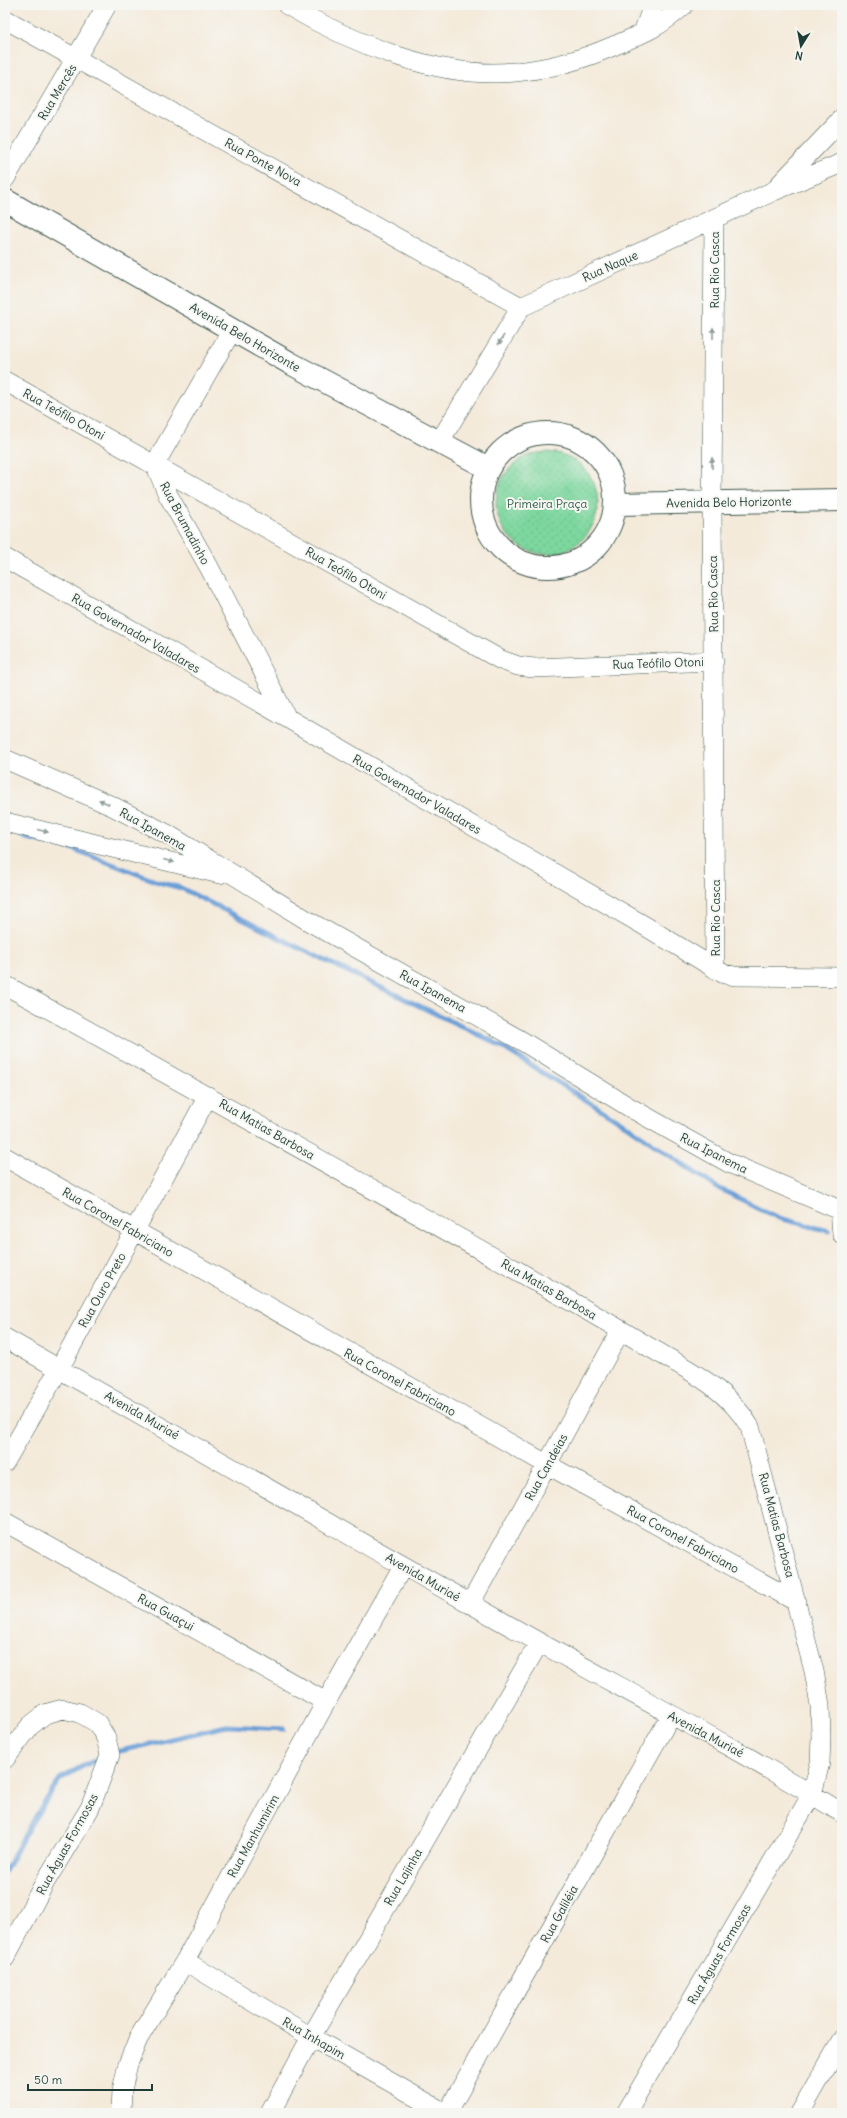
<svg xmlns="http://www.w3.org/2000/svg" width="847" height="2118" font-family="Delius,sans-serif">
	<defs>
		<pattern id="green-dots" width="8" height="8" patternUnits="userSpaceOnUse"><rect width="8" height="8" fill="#7dd79e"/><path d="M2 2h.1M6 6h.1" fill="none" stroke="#6cb989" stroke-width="1.8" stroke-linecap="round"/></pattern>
	</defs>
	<rect width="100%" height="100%" fill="#f6f6f2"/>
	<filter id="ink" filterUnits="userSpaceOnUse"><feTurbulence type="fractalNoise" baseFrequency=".025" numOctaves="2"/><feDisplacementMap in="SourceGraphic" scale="8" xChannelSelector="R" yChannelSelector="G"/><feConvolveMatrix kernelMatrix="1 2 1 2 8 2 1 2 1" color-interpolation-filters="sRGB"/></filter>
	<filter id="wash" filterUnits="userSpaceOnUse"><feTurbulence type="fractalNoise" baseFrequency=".012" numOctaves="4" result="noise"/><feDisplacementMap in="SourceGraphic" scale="16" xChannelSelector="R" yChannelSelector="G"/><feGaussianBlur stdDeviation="0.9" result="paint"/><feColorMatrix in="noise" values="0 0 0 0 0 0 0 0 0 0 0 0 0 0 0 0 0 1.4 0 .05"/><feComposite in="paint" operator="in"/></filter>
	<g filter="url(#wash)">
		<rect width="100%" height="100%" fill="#f4eada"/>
		<!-- green -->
		<path fill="url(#green-dots)" stroke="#4e8a69" d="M496 503a51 51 0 1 1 102 0a51 51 0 1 1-102 0Z"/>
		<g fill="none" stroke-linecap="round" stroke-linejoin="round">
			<!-- stream -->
			<path stroke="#6b9fd7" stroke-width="5" d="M15,832L26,838L71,848L158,882L181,888L299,948L494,1042L627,1126L716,1187L779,1218L829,1231
				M116,1752L226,1726L284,1729
				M5,1871L29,1827L60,1779L83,1766L103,1757"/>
		</g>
	</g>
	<g filter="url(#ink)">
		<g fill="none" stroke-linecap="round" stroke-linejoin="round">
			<defs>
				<path id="minor" d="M287,5C351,43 440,80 515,72C548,69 581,60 611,47C642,34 659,28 684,5
					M5,19L521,307
					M643,33L653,5
					M5,179L107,5
					M779,185L842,119
					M714,219L712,502L715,969
					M232,330L155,464L168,495L209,567L287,718
					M5,381L501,660L518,666L534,668L714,661
					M440,441L521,307L774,191L842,163
					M5,558L287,718L645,926L724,974L735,976L842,977
					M5,759L112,806L169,835L310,922L522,1041L629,1107L729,1163L840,1210L842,1234
					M5,822L220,874
					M5,985C177,1079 346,1174 516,1270C561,1296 605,1320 649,1347C687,1369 727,1388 750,1427L814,1671L820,1705L821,1737L820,1763L812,1794L626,2113
					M5,1157L548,1465L797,1602
					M5,1338C171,1432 335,1528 501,1621C614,1685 731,1744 842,1813
					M5,1462L59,1369L208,1096
					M5,1522L326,1702
					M470,1604L621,1330
					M5,1759L30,1726L45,1714L63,1709L80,1713L97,1723L106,1738L110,1755L90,1808L45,1882L5,1958
					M185,1961L311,2037L445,2113
					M121,2113L122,2090L128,2064L138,2039L185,1961L326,1702L403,1566
					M270,2113L311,2037L539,1643
					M447,2113L671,1715
					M800,2113L842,2040"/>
				<path id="tertiary" d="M5,200L290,363L488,468
					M481 500a67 67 0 1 1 134 0a67 67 0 1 1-134 0Z
					M616,504L842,500"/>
			</defs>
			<!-- minor casing -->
			<use href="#minor" stroke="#3f574d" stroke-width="20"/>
			<!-- tertiary casing -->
			<use href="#tertiary" stroke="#3f574d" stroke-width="24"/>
			<!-- minor -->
			<use href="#minor" stroke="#fff" stroke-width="19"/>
			<!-- tertiary -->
			<use href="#tertiary" stroke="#fff" stroke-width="22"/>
		</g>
		<!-- one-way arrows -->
		<defs><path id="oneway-solid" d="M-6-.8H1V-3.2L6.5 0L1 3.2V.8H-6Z"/></defs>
		<g fill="#8f9e9a">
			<use href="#oneway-solid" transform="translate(713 333) rotate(-90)"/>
			<use href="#oneway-solid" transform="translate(501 340) rotate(121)"/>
			<use href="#oneway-solid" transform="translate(712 463) rotate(-90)"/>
			<use href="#oneway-solid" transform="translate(104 802) rotate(-156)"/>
			<use href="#oneway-solid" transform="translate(43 831) rotate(14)"/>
			<use href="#oneway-solid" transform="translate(169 861) rotate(14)"/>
		</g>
	</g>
	<g text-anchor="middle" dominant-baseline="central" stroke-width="4" stroke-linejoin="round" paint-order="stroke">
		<!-- street labels -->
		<g font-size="12" fill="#1f3d34" stroke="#f6f6f2">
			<text transform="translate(57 92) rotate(-59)">Rua Mercês</text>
			<text transform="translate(263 162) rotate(29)">Rua Ponte Nova</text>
			<text transform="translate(610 266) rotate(-24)">Rua Naque</text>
			<text transform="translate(714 270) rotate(-90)">Rua Rio Casca</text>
			<text transform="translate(245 337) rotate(30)">Avenida Belo Horizonte</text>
			<text transform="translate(64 414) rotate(29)">Rua Teófilo Otoni</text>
			<text transform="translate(729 502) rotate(-1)">Avenida Belo Horizonte</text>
			<text transform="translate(185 523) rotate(62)">Rua Brumadinho</text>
			<text transform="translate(346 573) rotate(30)">Rua Teófilo Otoni</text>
			<text transform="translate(713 594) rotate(-91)">Rua Rio Casca</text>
			<text transform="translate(136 633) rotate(30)">Rua Governador Valadares</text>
			<text transform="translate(658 663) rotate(-2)">Rua Teófilo Otoni</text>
			<text transform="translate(417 794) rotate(30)">Rua Governador Valadares</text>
			<text transform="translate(153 829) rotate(29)">Rua Ipanema</text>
			<text transform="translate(715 918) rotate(-90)">Rua Rio Casca</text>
			<text transform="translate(433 991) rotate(29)">Rua Ipanema</text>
			<text transform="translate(267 1129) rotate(30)">Rua Matias Barbosa</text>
			<text transform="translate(714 1153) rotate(27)">Rua Ipanema</text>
			<text transform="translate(118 1222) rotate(30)">Rua Coronel Fabriciano</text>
			<text transform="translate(549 1289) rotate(30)">Rua Matias Barbosa</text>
			<text transform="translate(102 1290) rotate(-61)">Rua Ouro Preto</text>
			<text transform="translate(400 1382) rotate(29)">Rua Coronel Fabriciano</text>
			<text transform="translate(142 1415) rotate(30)">Avenida Muriaé</text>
			<text transform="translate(546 1467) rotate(-61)">Rua Candeias</text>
			<text transform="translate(777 1525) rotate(75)">Rua Matias Barbosa</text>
			<text transform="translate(683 1539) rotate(29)">Rua Coronel Fabriciano</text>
			<text transform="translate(423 1577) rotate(30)">Avenida Muriaé</text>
			<text transform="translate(166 1612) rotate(29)">Rua Guaçui</text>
			<text transform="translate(706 1734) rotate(28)">Avenida Muriaé</text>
			<text transform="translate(253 1836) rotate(-61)">Rua Manhumirim</text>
			<text transform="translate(67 1844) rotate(-61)">Rua Águas Formosas</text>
			<text transform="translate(403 1877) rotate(-60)">Rua Lajinha</text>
			<text transform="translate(559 1914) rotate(-61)">Rua Galiléia</text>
			<text transform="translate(719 1954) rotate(-60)">Rua Águas Formosas</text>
			<text transform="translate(314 2038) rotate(30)">Rua Inhapim</text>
		</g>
		<!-- park labels -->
		<g font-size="12" fill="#325c49" stroke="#f6f6f2">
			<text x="547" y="503">Primeira Praça</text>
		</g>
	</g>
	<!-- margin -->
	<rect width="847" height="2118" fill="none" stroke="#f6f6f2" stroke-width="20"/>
	<!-- north arrow -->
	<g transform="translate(801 46) rotate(191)" stroke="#f6f6f2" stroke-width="3" paint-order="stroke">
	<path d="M0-3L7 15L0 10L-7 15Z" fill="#1f3d34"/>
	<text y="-6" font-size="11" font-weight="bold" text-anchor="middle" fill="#1f3d34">N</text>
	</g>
	<!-- scale -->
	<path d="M28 2084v6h124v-6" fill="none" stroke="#1f3d34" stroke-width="2"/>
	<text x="34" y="2084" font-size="12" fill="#1f3d34" stroke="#f6f6f2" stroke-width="3" paint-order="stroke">50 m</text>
</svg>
